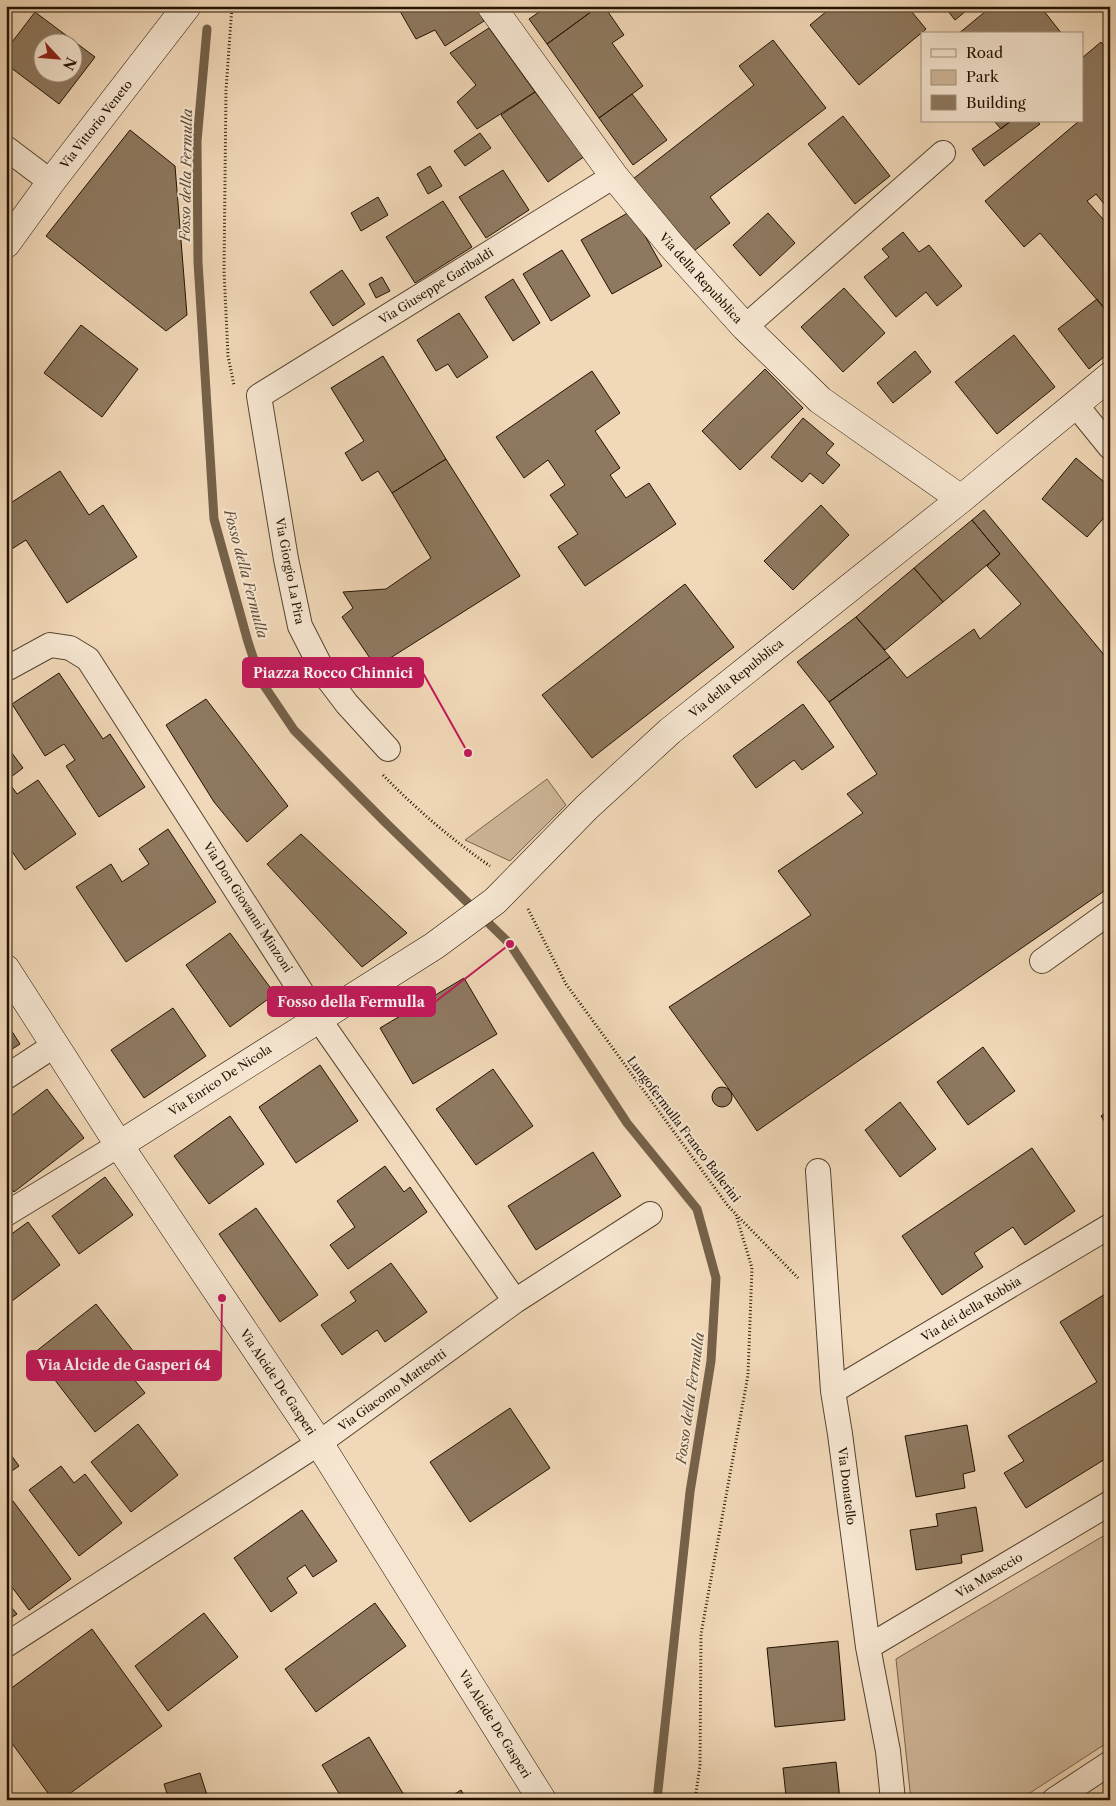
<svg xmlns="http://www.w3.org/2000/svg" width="1116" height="1806" font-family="'Libre Caslon Text',serif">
	<rect width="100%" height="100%" fill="#f1d8b8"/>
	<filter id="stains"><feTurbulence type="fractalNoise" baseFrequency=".004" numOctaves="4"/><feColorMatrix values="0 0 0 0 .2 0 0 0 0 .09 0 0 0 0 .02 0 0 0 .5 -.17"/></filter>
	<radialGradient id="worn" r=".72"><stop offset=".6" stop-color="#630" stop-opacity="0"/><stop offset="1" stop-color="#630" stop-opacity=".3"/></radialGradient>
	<!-- green -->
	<path fill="#ceb699" stroke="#78644c" d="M547,779L566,805L510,861L465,840Z
		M1110,1532V1741L1019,1800H911L896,1659Z"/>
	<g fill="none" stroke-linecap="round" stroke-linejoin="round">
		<!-- stream -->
		<path stroke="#756149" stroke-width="9" d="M207,29L197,141L198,262L214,519L248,642L261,681L294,730L383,820L510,944L627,1123L697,1209L716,1278L711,1361L690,1492L657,1800"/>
	</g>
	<!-- building -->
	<path fill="#8e7960" stroke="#231200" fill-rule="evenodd" d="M397,6H476L484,21L445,46L435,30L416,39Z
		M548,6H599L547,44L529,19Z
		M599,6H604L624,35L612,43L643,86L599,118L547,44Z
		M833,6H907L926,29L859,85L810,25Z
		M944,6H972L955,20Z
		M992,6H1040L1062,34H958Z
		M35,12L95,57L59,104L6,64V50ZM42,42H72V72H42Z
		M489,28L535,92L477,129L457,102L476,85L450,53Z
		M773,40L826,108L710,197L730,223L690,254L633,179L754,85L739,66Z
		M1101,42L1110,53V211L1096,194L1087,201L1110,227V315L1040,233L1024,247L985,201L1079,121H1082V58Z
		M535,92L585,156L548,182L501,115Z
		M632,94L667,140L633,165L599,118Z
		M843,116L890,176L855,204L808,144Z
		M994,121H1011L1001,129Z
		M1011,121H1037L1040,124L984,166L972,149Z
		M130,130L175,166L187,315L166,331L46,236Z
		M480,133L491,148L465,166L454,151Z
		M430,166L442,186L428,194L417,174Z
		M503,170L529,210L486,238L459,197Z
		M378,197L388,215L361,231L351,213Z
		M443,201L472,247L415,283L386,237Z
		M631,211L662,266L612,294L581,240Z
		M768,213L795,243L760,276L733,245Z
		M903,232L919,252L929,245L962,286L937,306L926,292L896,317L864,277L889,257L882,249Z
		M562,250L590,296L551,321L523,274Z
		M342,270L365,304L333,326L310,292Z
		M382,277L390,291L376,298L369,284Z
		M513,279L540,323L513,341L485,297Z
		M844,288L885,333L843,372L801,327Z
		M1097,299L1110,315V352L1089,369L1058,329Z
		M459,313L488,357L457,378L448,364L436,371L417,340Z
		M81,325L138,369L102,417L44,373Z
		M1014,335L1055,387L997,434L955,382Z
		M915,351L931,372L893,403L877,383Z
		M383,356L446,459L392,493L378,471L362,481L345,453L364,441L331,388Z
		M765,369L803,408L740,470L702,431Z
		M592,371L620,413L595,431L620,468L610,475L626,498L649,483L676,524L585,586L558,547L578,534L550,495L565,485L548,460L524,478L496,437Z
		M803,418L834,444L826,453L840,465L823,484L810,473L802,482L771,457Z
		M1076,458L1110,487V511L1087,537L1042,499Z
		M446,459L520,576L376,667L342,617L353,608L343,592L386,589L431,558L392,493Z
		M60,471L89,515L103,505L137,557L67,603L26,540L7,552L6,551V506Z
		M821,505L849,535L793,590L764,561Z
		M984,510L1110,662V887L757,1131L731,1092L669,1007L811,915L778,871L863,813L847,794L877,774L829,702L890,657L907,678L974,629L980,639L1021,604L987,566L1000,554L972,520Z
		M972,520L1000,554L943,602L914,568Z
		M914,568L943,602L885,650L856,617Z
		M685,584L734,647L592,758L542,695Z
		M856,617L890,657L829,702L797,662Z
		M59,673L103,739L110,734L145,787L99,817L66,766L75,760L64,744L45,756L12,704Z
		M206,699L288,806L247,842L214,802L166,725Z
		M803,704L834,747L802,770L794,760L756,788L733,756Z
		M6,745L23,768L7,780L17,794L38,780L76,834L25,870L6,843Z
		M168,829L216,902L126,962L76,887L111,864L122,882L149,864L139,849Z
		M301,834L407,933L362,967L267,864Z
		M230,933L275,994L230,1027L186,965Z
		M464,978L497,1034L413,1084L380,1028Z
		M173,1008L206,1056L144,1098L111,1050Z
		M6,1022L20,1044L6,1053Z
		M983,1047L1015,1091L968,1125L937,1082Z
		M320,1065L358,1121L296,1163L259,1107Z
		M493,1069L533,1126L476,1165L436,1109Z
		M712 1097a10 10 0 1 1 20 0a10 10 0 1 1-20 0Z
		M47,1089L84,1138L14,1192L6,1182V1120Z
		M900,1102L936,1149L900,1177L865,1130Z
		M1110,1110V1130L1101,1116Z
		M230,1116L264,1164L209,1204L174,1156Z
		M1032,1148L1075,1211L1025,1245L1013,1227L974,1253L983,1267L942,1295L902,1236Z
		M593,1152L621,1196L536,1250L508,1206Z
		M385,1166L404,1192L410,1187L427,1212L348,1269L330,1245L355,1227L337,1201Z
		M105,1177L133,1215L79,1254L52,1216Z
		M256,1208L318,1295L280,1322L219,1234Z
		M28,1222L60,1265L8,1304L6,1302V1238Z
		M391,1263L427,1312L385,1342L377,1330L342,1355L321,1325L356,1301L350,1292Z
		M1110,1291V1456L1026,1508L1004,1473L1024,1461L1008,1436L1097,1382L1060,1322Z
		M96,1304L134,1352L121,1363L145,1393L95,1432L34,1353Z
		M510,1408L550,1468L470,1522L430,1462Z
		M138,1424L178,1475L131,1512L91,1462Z
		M967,1425L975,1471L963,1474L965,1488L916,1497L905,1436Z
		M6,1448L19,1466L6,1475Z
		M61,1466L74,1483L85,1474L122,1523L79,1556L29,1490Z
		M13,1501L71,1579L29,1610L6,1579V1506Z
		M976,1507L983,1551L961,1555L962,1563L916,1570L910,1530L938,1526L936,1514Z
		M302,1510L337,1561L313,1577L305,1565L287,1578L297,1593L271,1612L234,1558Z
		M6,1601L17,1614L6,1621Z
		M375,1603L406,1646L316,1712L285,1669Z
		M204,1613L238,1657L168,1711L135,1666Z
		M92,1629L162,1726L61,1800H53L6,1735V1692Z
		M838,1641L845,1720L775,1727L767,1648Z
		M369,1737L407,1800H343L322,1765Z
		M836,1762L840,1800H772V1798L786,1796L783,1768Z
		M200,1773L207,1795L191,1800H169L164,1784Z
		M461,1790L467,1800H446Z"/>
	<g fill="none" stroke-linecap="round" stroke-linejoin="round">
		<defs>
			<path id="street" d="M6,148L51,182
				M745,327L943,153
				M1075,404L1110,447
				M6,669L50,645L70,648L88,659L318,1018L515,1301
				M388,749L347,704L325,675L300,626L286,559L259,396L614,176
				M1042,961L1110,912
				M6,1077L55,1045
				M818,1171L833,1391L840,1434L868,1647L888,1751L893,1800
				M6,1214L119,1145
				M833,1391L1110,1226
				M6,1645L319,1443L515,1301L650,1214
				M868,1647L1110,1503
				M1054,1800L1110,1763"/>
			<path id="secondary" d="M491,6L614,176L671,245L745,327L820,400L961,499
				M6,244L51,182L187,6
				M6,969L119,1145L319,1443L542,1800
				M119,1145L434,946L495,901L587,807L670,731L961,499L1110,376"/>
		</defs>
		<!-- street casing -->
		<use href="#street" stroke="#56442e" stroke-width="26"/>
		<!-- secondary casing -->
		<use href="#secondary" stroke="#231200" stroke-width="29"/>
		<!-- path -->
		<path stroke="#231200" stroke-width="3" stroke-dasharray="1 2.5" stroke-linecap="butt" d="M232,6L226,90L224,271L228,356L234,385
			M383,775C416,809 451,839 490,866
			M528,909L566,984L728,1206L798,1278
			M695,1800L700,1765L701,1634L748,1375L752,1268L736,1215"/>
		<!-- street -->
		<use href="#street" stroke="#f6e6d1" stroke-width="24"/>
		<!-- secondary -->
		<use href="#secondary" stroke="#f6e6d1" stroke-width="28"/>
	</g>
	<g text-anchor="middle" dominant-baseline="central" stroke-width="4" stroke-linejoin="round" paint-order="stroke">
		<!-- street labels -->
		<g font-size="12" fill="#231200" stroke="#f6e6d1">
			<text transform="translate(96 124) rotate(-52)">Via Vittorio Veneto</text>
			<text transform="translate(701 278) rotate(48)">Via della Repubblica</text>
			<text transform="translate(436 286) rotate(-32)">Via Giuseppe Garibaldi</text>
			<text transform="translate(290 571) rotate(79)">Via Giorgio La Pira</text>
			<text transform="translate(736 678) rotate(-39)">Via della Repubblica</text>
			<text transform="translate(248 907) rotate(57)">Via Don Giovanni Minzoni</text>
			<text transform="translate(220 1080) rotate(-33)">Via Enrico De Nicola</text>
			<text transform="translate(684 1129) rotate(53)">Lungofermulla Franco Ballerini</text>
			<text transform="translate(971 1309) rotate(-31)">Via dei della Robbia</text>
			<text transform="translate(278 1382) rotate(56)">Via Alcide De Gasperi</text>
			<text transform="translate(392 1390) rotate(-36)">Via Giacomo Matteotti</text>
			<text transform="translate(847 1486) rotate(83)">Via Donatello</text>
			<text transform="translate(989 1575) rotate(-31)">Via Masaccio</text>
			<text transform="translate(495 1724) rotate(58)">Via Alcide De Gasperi</text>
		</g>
		<!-- water labels -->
		<g font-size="14" font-style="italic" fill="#604d36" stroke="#f6e6d1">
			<text transform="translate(186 175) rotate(-89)">Fosso della Fermulla</text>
			<text transform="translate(246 574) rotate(75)">Fosso della Fermulla</text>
			<text transform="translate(690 1398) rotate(-82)">Fosso della Fermulla</text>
		</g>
	</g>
	<!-- callouts -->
	<path fill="none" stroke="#c2185b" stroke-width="2" d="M468 753L423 673M510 944L435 1002M222 1298L221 1365"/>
	<g fill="#c2185b" stroke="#f6e6d1" stroke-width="2">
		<circle cx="468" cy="753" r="5"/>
		<circle cx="510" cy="944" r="5"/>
		<circle cx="222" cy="1298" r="5"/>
	</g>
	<g fill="#c2185b" stroke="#c2185b" stroke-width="2">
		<rect x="243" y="658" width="180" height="29" rx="5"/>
		<rect x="268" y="987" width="167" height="29" rx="5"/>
		<rect x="27" y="1351" width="194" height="29" rx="5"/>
	</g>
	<g font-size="14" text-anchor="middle" font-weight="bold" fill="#fff">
		<text x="333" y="678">Piazza Rocco Chinnici</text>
		<text x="351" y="1007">Fosso della Fermulla</text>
		<text x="124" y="1370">Via Alcide de Gasperi 64</text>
	</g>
	<!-- margin -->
	<rect width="1116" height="1806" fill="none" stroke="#f1d8b8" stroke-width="25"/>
	<rect x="8" y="8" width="1101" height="1791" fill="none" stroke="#231200" stroke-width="2.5"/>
	<rect x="12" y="12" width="1091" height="1781" fill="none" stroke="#231200"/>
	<!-- legend -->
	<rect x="921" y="32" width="162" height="90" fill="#f6e6d1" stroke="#a2917d"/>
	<rect x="931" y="49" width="25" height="8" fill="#f6e6d1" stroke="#a2917d"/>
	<text x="966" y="58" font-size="15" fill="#231200">Road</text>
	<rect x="931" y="70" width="25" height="15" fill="#ceb699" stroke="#a2917d"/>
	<text x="966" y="82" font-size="15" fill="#231200">Park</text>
	<rect x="931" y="95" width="25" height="15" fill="#8e7960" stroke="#a2917d"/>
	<text x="966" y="108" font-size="15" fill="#231200">Building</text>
	<!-- north arrow -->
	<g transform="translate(58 58) rotate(116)"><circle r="24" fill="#f6e6d1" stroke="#a2917d"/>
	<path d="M0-4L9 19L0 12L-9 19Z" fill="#8f2418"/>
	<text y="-8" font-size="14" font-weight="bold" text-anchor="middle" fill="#231200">N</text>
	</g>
	<rect width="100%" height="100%" filter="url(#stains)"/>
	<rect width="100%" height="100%" fill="url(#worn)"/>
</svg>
